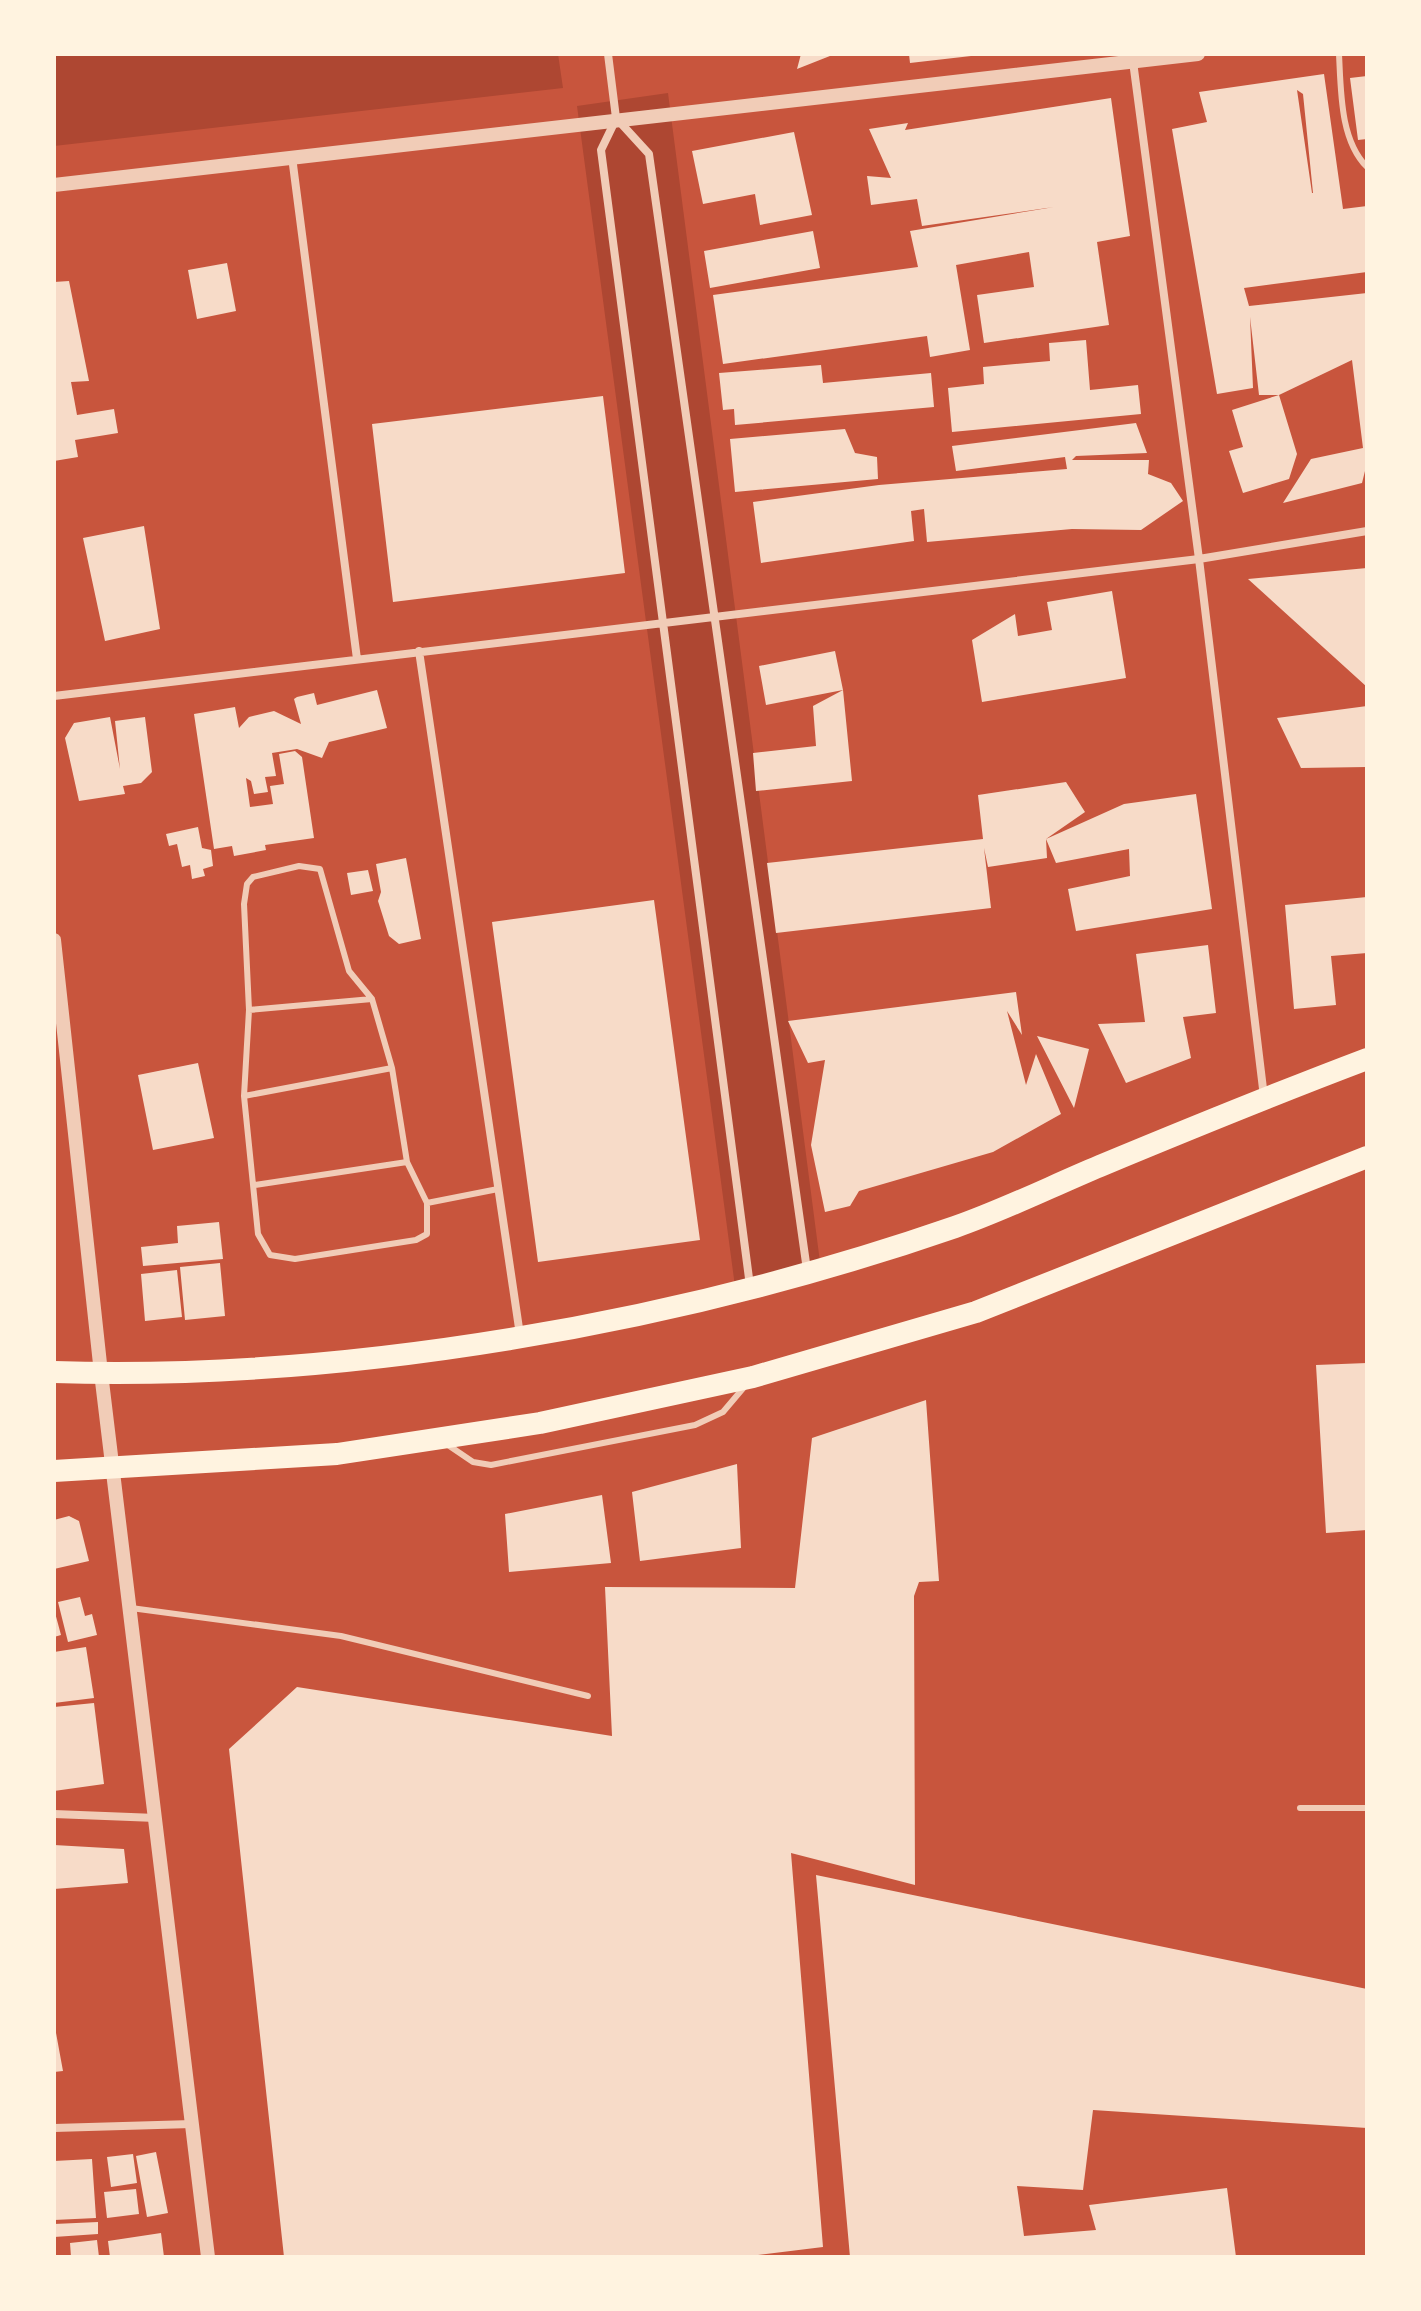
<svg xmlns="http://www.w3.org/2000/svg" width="1421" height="2311" font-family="'Noto Sans',sans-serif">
	<rect width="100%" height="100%" fill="#c8553d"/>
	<!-- green -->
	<path fill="#ae4732" d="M54,54H558L563,88L54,146Z
		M668,93L820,1262L736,1294L577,106Z"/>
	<!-- building -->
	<path fill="#f7dbc8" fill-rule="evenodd" d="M801,54H835L797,69Z
		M909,54H971V56L910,63Z
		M1324,74L1343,209L1367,206V272L1244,288L1249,306L1367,293V463L1362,483L1283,503L1311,459L1363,448L1352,360L1279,395L1297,454L1289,479L1243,493L1229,451L1243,447L1232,410L1279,395H1259L1250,317L1253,388L1217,394L1172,129L1207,122L1199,92ZM1297,90L1303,94L1313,193H1312Z
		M1367,76V139L1358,140L1350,78Z
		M1111,98L1130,236L1097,242L1109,325L984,343L977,295L1034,287L1029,252L956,265L970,350L930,357L927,336L723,364L713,295L918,267L910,231L1054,207L922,226L917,199L871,205L867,176L891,178L869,129L908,123L905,130Z
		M794,132L812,215L760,225L755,194L703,204L692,151Z
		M813,231L820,268L710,288L704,251Z
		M227,263L236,311L197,319L188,270Z
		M69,281L89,381L71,382L77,415L114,409L118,433L75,440L78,457L54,461V282Z
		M1086,340L1090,390L1138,385L1141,414L952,432L948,388L984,384L983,367L1050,361L1049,343Z
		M821,365L823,383L931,373L934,407L735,425L734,409L723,410L719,373Z
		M603,396L625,573L393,602L372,424Z
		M1136,423L1147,453L1076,456L1072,460H1149L1148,474L1171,483L1183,501L1141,530L1072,529L927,542L924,509L911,511L914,541L761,563L753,502L879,485L1067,469L1065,457L956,471L952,446Z
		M845,429L855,453L877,457L878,479L735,492L730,439Z
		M144,526L160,629L105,641L83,538Z
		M1367,568V687L1248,579Z
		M1112,591L1126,678L982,702L972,640L1015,614L1018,636L1052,630L1047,602Z
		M835,651L843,690L852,781L756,791L753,753L816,746L813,706L843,690L766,705L759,666Z
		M377,690L387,728L329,742L322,758L297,749L272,753L276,776L265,777L268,792L254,794L251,781L246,778L250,807L273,804L270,786L284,784L279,754L295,751L302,757L314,838L265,845L266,850L234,856L232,846L214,849L194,714L235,707L239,728L249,717L274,711L301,724L294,699L297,697L314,693L317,705Z
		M1367,706V767L1301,768L1277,718Z
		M110,717L120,769L115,721L145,717L152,772L141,783L123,786L125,794L79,801L65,738L74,723Z
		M1066,782L1085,812L1046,839L1124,804L1196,794L1212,909L1076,931L1068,889L1130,876L1129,849L1056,863L1046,839L1047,858L988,867L984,848L991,908L776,933L767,863L983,839L978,795Z
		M198,827L202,848L211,850L213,866L203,869L205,876L192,879L190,865L182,867L177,844L169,846L166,834Z
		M406,858L421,939L399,944L389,936L378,901L381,892L376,864Z
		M368,870L373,891L351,895L347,873Z
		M1367,897V953L1331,956L1336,1005L1294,1009L1285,905Z
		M654,900L700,1240L538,1262L492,922Z
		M1208,945L1216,1013L1183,1017L1191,1058L1126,1083L1098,1024L1145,1022L1136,954Z
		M1016,992L1022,1035L1007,1011L1026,1085L1036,1054L1061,1114L993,1152L859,1191L850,1206L825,1212L811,1145L825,1060L808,1063L788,1021Z
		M1037,1036L1089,1049L1074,1108Z
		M198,1063L214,1138L153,1150L138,1075Z
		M219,1222L223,1259L143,1266L141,1247L178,1243L177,1226Z
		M220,1263L225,1316L185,1320L180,1267Z
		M177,1270L182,1317L145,1321L141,1274Z
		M1367,1363V1530L1326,1533L1316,1365Z
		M926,1400L939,1581L919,1582L914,1596L915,1885L791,1853L823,2247L742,2257H284L229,1749L297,1687L612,1736L605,1587L795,1588L812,1438Z
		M737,1464L741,1548L640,1561L632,1492Z
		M602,1495L611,1563L509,1572L505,1514Z
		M69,1516L79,1521L89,1561L54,1569V1520Z
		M80,1597L85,1616L92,1614L97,1635L68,1642L58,1602Z
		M54,1609L61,1635L54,1637Z
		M86,1647L94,1698L54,1703V1652Z
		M94,1703L104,1784L54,1791V1707Z
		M54,1845L124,1849L128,1883L54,1889Z
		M816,1875L1367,1989V2128L1093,2110L1083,2190L1017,2186L1024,2236L1096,2230L1089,2205L1227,2188L1236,2257H850Z
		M54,2022L63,2071L54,2072Z
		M156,2152L168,2213L147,2217L136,2156Z
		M133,2154L137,2183L111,2187L107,2157Z
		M92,2159L96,2218L54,2220V2161Z
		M136,2189L139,2214L107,2218L104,2192Z
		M98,2222V2234L54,2237V2224Z
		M161,2233L164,2257H110L108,2241Z
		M97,2240L99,2257H71L70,2243Z"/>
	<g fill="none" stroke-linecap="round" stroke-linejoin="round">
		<!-- service -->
		<path stroke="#f1ccb7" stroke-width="6" d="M1339,54C1341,91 1340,140 1367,167
			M299,866L320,869L349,971L372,999L392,1068L407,1162L427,1203V1234L416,1240L295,1259L270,1255L258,1234L244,1096L249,1010L244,904L247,884L253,877Z
			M249,1010L372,999
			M244,1096L392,1068
			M255,1185L407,1162
			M427,1203L498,1189
			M445,1443L473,1462L491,1465L695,1425L723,1412L745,1386
			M131,1608L341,1636L588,1696
			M1300,1808H1367"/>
		<!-- minor -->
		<path stroke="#f1ccb7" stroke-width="8" d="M608,54L616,118
			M1132,54L1199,559L1264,1097
			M616,119L601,150L750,1286
			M617,119L649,154L807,1270
			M292,157L357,659
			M419,651L520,1335
			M54,696L1199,559L1367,531
			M54,1814L156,1818
			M54,2128L192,2124"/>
		<!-- tertiary -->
		<path stroke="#f1ccb7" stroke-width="14" d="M54,185L1198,54
			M54,940L101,1373L208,2257"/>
		<!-- trunk -->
		<path stroke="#fff3e0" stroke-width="22" d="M54,1372C348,1381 678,1323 955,1227C1004,1210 1052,1186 1100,1166C1189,1129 1277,1093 1367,1059
			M54,1471L337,1454L540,1423L753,1377L976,1312L1367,1157"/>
	</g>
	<!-- border -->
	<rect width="1421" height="2311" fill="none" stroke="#fff3e0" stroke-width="112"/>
</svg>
